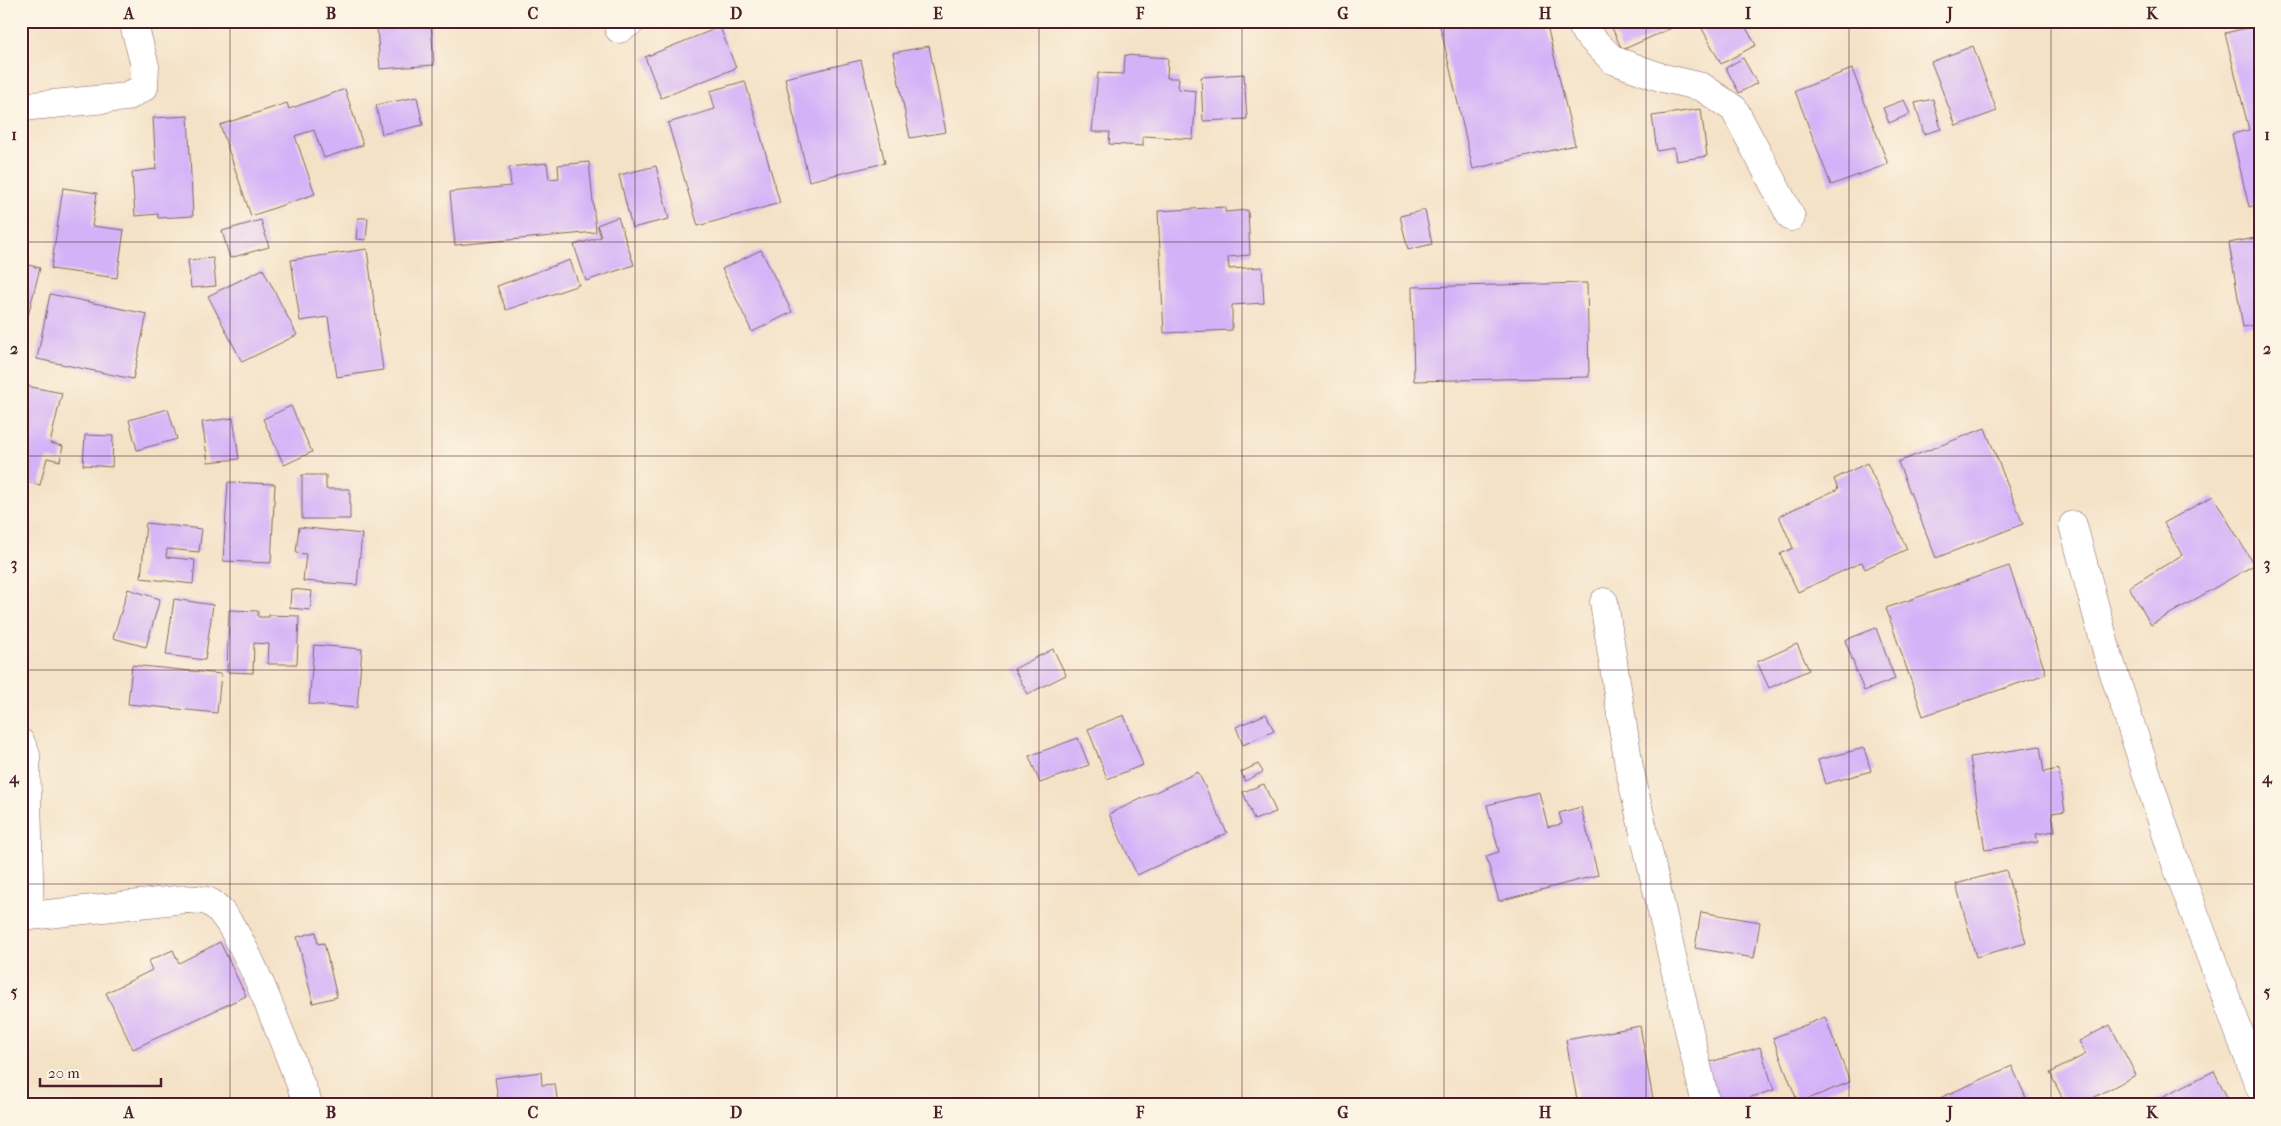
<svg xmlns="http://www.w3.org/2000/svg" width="2281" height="1126" font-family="'IM FELL French Canon',serif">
	<rect width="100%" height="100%" fill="#fcf5e5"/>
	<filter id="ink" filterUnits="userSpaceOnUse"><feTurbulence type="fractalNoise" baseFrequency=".02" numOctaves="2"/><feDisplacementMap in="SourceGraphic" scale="10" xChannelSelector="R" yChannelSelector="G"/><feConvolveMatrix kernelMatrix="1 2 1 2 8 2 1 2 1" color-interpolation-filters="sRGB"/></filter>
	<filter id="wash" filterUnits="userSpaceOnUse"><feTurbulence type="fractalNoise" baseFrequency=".0096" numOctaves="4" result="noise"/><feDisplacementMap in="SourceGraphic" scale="20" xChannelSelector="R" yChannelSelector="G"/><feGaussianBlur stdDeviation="1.12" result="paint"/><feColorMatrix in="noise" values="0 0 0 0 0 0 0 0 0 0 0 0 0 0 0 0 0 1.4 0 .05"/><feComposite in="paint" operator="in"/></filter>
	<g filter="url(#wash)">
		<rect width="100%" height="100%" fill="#f4e2c7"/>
		<g id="blocks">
			<!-- building -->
			<path fill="#d4b2f8" d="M1439,21H1546L1575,145L1473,169Z
				M1609,21H1687L1622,50Z
				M1698,21H1742L1756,45L1721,64Z
				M431,23L434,65L380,69L377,27Z
				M2260,25V204L2249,207L2232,134L2249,130L2225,33Z
				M720,27L736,68L661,98L645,57Z
				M929,46L946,132L910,138L893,53Z
				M1973,46L1997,111L1956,126L1931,62Z
				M1125,55L1168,58L1167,78H1179L1178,89L1196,91L1193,139L1143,136V146L1109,144L1110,132H1092L1098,73L1124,74Z
				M1743,58L1757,83L1739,93L1726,68Z
				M861,60L885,163L809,181L785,78Z
				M1852,69L1888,164L1831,185L1795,91Z
				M1244,74L1247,119L1203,121L1201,77Z
				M745,81L780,203L698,226L668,123L715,109L710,91Z
				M345,89L363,145L324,158L314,130L295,136L315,194L251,216L220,125L287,103L289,109Z
				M417,97L423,125L382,134L376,105Z
				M1933,99L1941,129L1924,134L1915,103Z
				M1904,100L1910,114L1889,123L1883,108Z
				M1701,109L1707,156L1676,161L1674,148L1657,151L1652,116Z
				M188,116L193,216L158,218V214L135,216L132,172L156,169L153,118Z
				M589,162L596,232L455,245L450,192L511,186L509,167L547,163L549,179L559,178L558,165Z
				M656,166L669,219L632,228L619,175Z
				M63,188L97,193L92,226L124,230L117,278L51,269Z
				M1225,207V212L1248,210L1250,255L1228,257L1229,269L1262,267L1264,303L1232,305V330L1164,333L1158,211Z
				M1425,210L1432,244L1408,250L1400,216Z
				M618,217L634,265L586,281L574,245L601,237L597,225Z
				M358,218H368L366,240L356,239Z
				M261,220L269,247L230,258L222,231Z
				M2260,237V324L2243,327L2229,243Z
				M367,249L383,370L337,377L328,317L300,321L291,260Z
				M761,250L792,312L752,332L722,269Z
				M213,258L216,286L191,288L188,260Z
				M570,260L579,285L506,310L497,286Z
				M21,263L40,268L23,335L21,334Z
				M263,269L297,335L242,362L208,296Z
				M1587,283L1589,377L1414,381L1412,287Z
				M50,294L147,314L133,379L37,359Z
				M21,385L62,393L50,443L63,446L60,461L47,458L40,485L21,481Z
				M291,406L312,452L284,465L263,419Z
				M168,409L177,439L137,450L129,420Z
				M233,418L239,459L208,462L202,422Z
				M1985,428L2023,524L1936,558L1898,462Z
				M85,435L113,436L112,467L83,465Z
				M1867,463L1907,549L1865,569L1862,562L1798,592L1780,554L1793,548L1779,516L1838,489L1834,479Z
				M302,475H326V489H350V519H302Z
				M228,482L275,484L271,563L223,561Z
				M2213,496L2254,565L2151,625L2129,587L2182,555L2164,523Z
				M146,523L202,529L199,552L167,549L166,557L195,560L193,584L141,578Z
				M299,527L362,534L357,585L303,581L306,554L296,553Z
				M2009,566L2046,674L1923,716L1886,608Z
				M128,589L160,599L146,647L113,638Z
				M291,589L312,591L310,610L290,608Z
				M174,599L213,605L205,660L166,655Z
				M229,610L258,611V617H269V615L299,616L297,664H268L269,644L254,643L253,673L227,672Z
				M1876,628L1895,679L1864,691L1845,640Z
				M1797,644L1809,670L1769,688L1757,662Z
				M314,645L362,649L357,708L309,704Z
				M1053,649L1066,675L1028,694L1014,669Z
				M132,665L221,674L217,713L128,704Z
				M1266,714L1274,731L1243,745L1236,727Z
				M1124,715L1143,765L1107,779L1088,729Z
				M1078,738L1089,765L1040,783L1029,756Z
				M2040,746L2044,772L2058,769L2065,811L2052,813L2055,831L2036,834L2038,842L1985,850L1970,757Z
				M1864,748L1871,771L1825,784L1818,760Z
				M1258,764L1263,772L1245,781L1241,772Z
				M1198,772L1227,833L1137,875L1109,814Z
				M1264,784L1276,812L1254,820L1243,792Z
				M1539,792L1548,827L1562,824L1559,813L1581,807L1598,875L1499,901L1486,856L1499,852L1487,805Z
				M2006,870L2026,943L1976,957L1956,884Z
				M1701,912L1760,922L1754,958L1695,948Z
				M316,932L318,944L324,943L337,997L313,1003L297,937Z
				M220,942L246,996L133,1049L106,993L152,970L148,961L173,950L179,963Z
				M1825,1017L1850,1082L1798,1103L1773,1038Z
				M2110,1025L2136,1075L2080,1105H2066L2050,1073L2086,1054L2079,1041Z
				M1640,1026L1654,1105H1578L1566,1040Z
				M1760,1047L1774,1090L1726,1105H1717L1704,1064Z
				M2012,1066L2029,1105H1924Z
				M2214,1071L2231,1105H2146Z
				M541,1072L542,1085L555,1084L558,1105H499L495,1078Z"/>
		</g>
	</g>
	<g filter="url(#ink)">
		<use href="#blocks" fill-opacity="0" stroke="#866362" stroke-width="1"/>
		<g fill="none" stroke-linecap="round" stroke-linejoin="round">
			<defs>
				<path id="minor" d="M1580,21L1585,32L1613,60L1663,78L1702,87L1734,109L1791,217
					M619,29L632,21
					M21,107L127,97L144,87L145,66L133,21
					M2073,525L2107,652L2176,864L2260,1088
					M1604,602L1629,767L1706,1105
					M21,743L26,755L30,916
					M21,917L185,899C192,900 205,899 211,903C243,921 291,1065 309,1105"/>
			</defs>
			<!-- minor casing -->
			<use href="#minor" stroke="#866362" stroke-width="29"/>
			<!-- minor -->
			<use href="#minor" stroke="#fff" stroke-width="28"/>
		</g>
	</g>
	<!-- grid -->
	<path fill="none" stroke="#4a1f2b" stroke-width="1" stroke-opacity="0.55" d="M230,21V1105M432,21V1105M635,21V1105M837,21V1105M1039,21V1105M1242,21V1105M1444,21V1105M1646,21V1105M1849,21V1105M2051,21V1105M21,242H2260M21,456H2260M21,670H2260M21,884H2260"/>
	<!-- margin -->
	<rect width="2281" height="1126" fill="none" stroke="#fcf5e5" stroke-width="55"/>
	<!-- scale -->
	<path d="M40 1078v8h121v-8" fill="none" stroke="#4a1f2b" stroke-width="2.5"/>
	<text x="48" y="1078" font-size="15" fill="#4a1f2b" stroke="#fcf5e5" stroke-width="4" paint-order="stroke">20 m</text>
	<rect x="28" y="28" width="2226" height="1070" fill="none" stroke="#4a1f2b" stroke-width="2"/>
	<g font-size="16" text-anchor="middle" font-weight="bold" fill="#4a1f2b">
		<text x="129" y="19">A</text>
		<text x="331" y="19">B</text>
		<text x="533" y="19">C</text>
		<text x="736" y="19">D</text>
		<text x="938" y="19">E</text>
		<text x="1140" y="19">F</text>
		<text x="1343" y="19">G</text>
		<text x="1545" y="19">H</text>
		<text x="1748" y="19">I</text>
		<text x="1950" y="19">J</text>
		<text x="2152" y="19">K</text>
		<text x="14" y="140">1</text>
		<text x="2267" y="140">1</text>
		<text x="14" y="354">2</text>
		<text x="2267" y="354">2</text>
		<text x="14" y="569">3</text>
		<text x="2267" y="569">3</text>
		<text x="14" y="783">4</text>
		<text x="2267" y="783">4</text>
		<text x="14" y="997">5</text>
		<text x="2267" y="997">5</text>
		<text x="129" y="1118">A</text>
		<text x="331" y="1118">B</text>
		<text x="533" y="1118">C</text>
		<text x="736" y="1118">D</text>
		<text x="938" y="1118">E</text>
		<text x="1140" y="1118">F</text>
		<text x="1343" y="1118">G</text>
		<text x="1545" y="1118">H</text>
		<text x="1748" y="1118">I</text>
		<text x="1950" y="1118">J</text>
		<text x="2152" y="1118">K</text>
	</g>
</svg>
